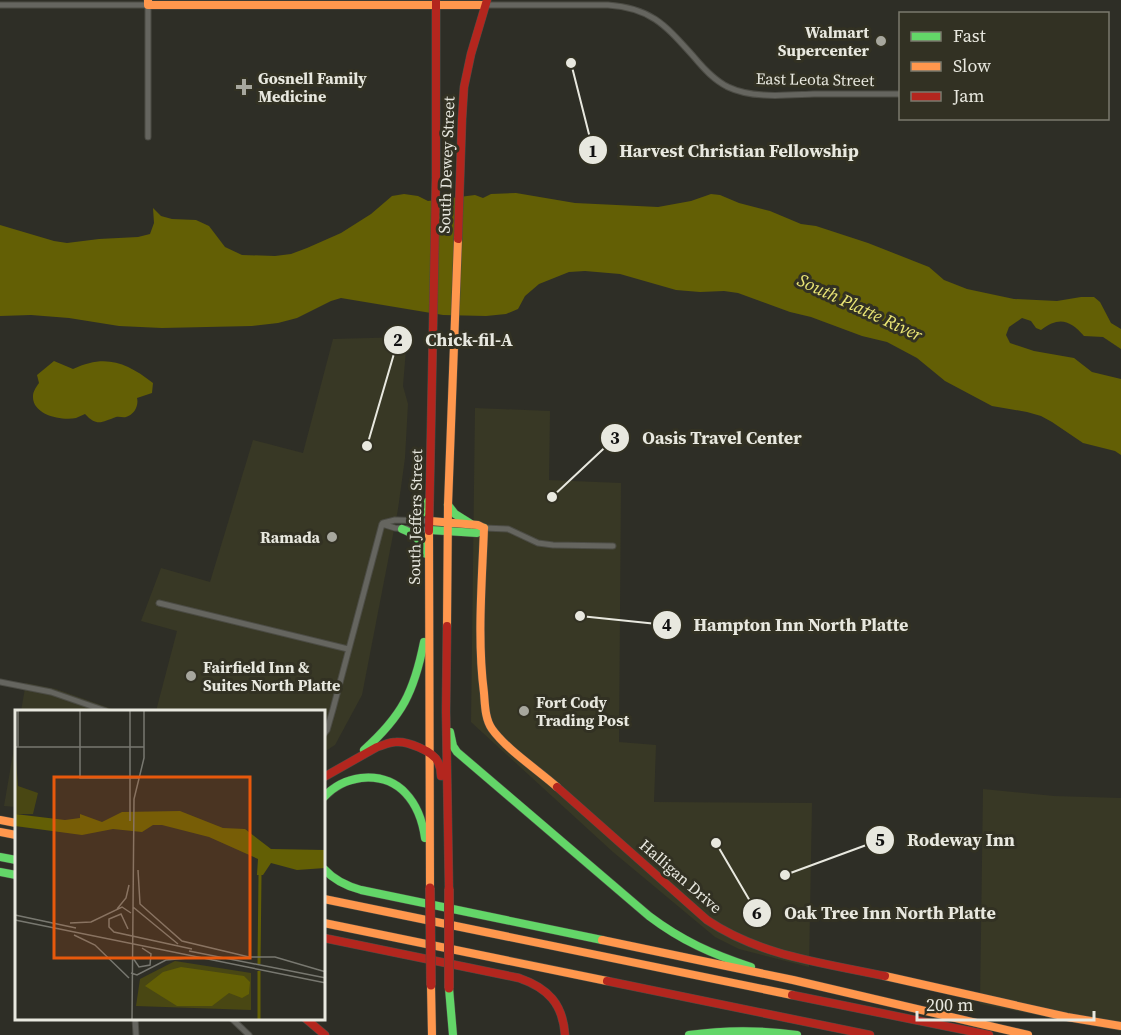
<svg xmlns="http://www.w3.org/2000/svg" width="1121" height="1035" font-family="'Source Serif 4',serif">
	<rect width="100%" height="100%" fill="#2e2e26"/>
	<!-- built -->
	<path fill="#383825" d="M407,337L403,386L408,404L405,458L398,509L362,695L335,745L324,752V711H156L177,631L141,621L161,568L210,582L253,440L303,453L333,339Z
		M475,408L550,411L549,480L621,483L619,742L656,745L654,802L812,803L809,967L739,949L715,937L613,852L471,722Z
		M26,683L56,689L118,711H21Z
		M16,736V807L4,806Z
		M983,789L1054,796L1121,798V1031L980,1004Z"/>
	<!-- water -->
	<path fill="#635f05" d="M516,193L575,203L658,207L691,201L711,194L720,195L739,203L770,211L801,224L816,226L868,243L929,267L944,280L967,289L1014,299L1057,301L1081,297H1094L1100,302L1111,323L1121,329V349L1103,337L1084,336C1070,320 1059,316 1041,330L1036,328L1031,321L1022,318L1009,327L1006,335L1010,343L1034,351L1074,358L1092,372L1121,379V455L1115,451L1083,443L1052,422L1041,416L1027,412L992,406L945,381L917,358L887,342L862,336L811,317L790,312L738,293L724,291L700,292L676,290L620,274L585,271L569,272L539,284L525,296L518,309L506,314L486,316L443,315L341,298L331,301L297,318L278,323L252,326L162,328L119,326L69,318L31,315L0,316V225L54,241L67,243L99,239L138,237L150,234L154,223L153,208L161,216L172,219L196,220L209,226L225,247L242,255L275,256L291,254L307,248L341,233L371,214L392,196L404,194L418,196L428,201L475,195L483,198L491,194Z
		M54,361L73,369C105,354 126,362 153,383L152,393L137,398C139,406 134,415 126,417C123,418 119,416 116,417C102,422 97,427 85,414C82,415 79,417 76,418C62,421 32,415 33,396C33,392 36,387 39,383L37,375Z"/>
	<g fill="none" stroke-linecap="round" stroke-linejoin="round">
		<defs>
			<path id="street" d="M0,5H148V137
				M485,5H608C652,8 666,26 694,57C704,69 714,80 728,87C753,99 787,95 814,94C843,94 872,94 900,94
				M383,523L395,520L430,521
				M382,524L395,528L430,530
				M484,528L508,529L538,543L553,545L613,546
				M159,603L348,649
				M0,682L51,692L106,711
				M324,734L327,730L333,709L382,524
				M135,1018L136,1035
				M231,1018L249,1035"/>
			<path id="fast" d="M448,505L455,514L471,524
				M412,520L422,513L427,502
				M402,529C415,534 421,540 426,554
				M430,530L477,533L484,528
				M450,732L453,746L457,752L649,916C682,941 712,954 751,967
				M364,750C402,716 414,692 424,642
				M324,797C334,786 346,780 361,778C400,774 420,803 425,838
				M0,857L16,860
				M324,869C334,880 346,886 361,890L602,940
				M0,872L16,875
				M449,988L453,1035
				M689,1035C725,1030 761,1030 797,1035"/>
			<path id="slow" d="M148,0V5H485
				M430,521L478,525L484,528
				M484,528C482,583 477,639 484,693C485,705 485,719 492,729C506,749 538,770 557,787
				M429,531L430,888
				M447,626L448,505L458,239
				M0,820L16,823
				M0,832L16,835
				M324,899L792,995
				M324,923L607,981
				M602,940L793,980L1028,1035
				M885,976L1067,1017L1121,1026
				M431,985L432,1035"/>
			<path id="jam" d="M458,239L462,119L464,87L471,54L487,0
				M429,531L436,177V0
				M447,626L446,711L449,889
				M324,777L377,747C384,745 389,742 396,742C407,741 433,751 438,762C440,766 441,771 441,776
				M557,787L707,920C760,956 824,963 885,976
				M324,938L519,978C548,988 563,1004 565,1035
				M607,981L870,1035
				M792,995L989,1035
				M305,1018L325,1035"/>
		</defs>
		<!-- street casing -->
		<use href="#street" stroke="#4c4c45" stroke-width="7"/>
		<!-- fast casing -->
		<use href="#fast" stroke="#4c4c45" stroke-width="9"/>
		<!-- slow casing -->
		<use href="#slow" stroke="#4c4c45" stroke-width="9"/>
		<!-- jam casing -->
		<use href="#jam" stroke="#4c4c45" stroke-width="9"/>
		<!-- street -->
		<use href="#street" stroke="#65655f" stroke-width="5"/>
		<!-- fast -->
		<use href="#fast" stroke="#63d668" stroke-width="8"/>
		<!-- slow -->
		<use href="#slow" stroke="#ff974d" stroke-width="8"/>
		<!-- jam -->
		<use href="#jam" stroke="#b3261e" stroke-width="8"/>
		<defs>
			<path id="jam-bridge" d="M430,888L431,985
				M449,889V988"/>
		</defs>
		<!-- jam-bridge casing -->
		<use href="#jam-bridge" stroke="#4c4c45" stroke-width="10" stroke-linecap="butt"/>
		<!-- jam-bridge -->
		<use href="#jam-bridge" stroke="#b3261e" stroke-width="9"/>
	</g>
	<!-- markers -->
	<g fill="#a7a79e" stroke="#323123" stroke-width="2">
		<circle cx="881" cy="41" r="6"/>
		<path d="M241 78h6v6h6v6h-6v6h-6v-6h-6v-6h6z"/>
		<circle cx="332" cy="537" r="6"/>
		<circle cx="191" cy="676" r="6"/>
		<circle cx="524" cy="711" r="6"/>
	</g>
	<g text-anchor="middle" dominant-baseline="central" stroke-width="6" stroke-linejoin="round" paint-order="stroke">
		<!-- poi labels -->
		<g font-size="16" font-weight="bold" fill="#e8e8df" stroke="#323123" text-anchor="start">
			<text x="869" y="32" text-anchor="end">Walmart<tspan x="869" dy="18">Supercenter</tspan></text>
			<text x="258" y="78">Gosnell Family<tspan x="258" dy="18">Medicine</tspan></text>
			<text x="320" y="537" text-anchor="end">Ramada</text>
			<text x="203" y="667">Fairfield Inn &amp;<tspan x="203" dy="18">Suites North Platte</tspan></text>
			<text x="536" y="702">Fort Cody<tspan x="536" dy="18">Trading Post</tspan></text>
		</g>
		<!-- street labels -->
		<g font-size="16" fill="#e8e8df" stroke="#323123">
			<text transform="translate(815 79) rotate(1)">East Leota Street</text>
			<text transform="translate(446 165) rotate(-88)">South Dewey Street</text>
			<text transform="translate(415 517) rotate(-89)">South Jeffers Street</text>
			<text transform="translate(681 876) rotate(41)">Halligan Drive</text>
		</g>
		<!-- water labels -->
		<g font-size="18" font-style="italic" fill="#eae575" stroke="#323123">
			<text transform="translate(860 307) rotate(25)">South Platte River</text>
		</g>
	</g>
	<!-- overview -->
	<g transform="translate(15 710)">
		<rect width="310" height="310" fill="#2e2e26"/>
		<path d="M0,37L3,76L23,83L18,104H0ZM160,251L236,263V300L121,296L125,269Z" fill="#494713"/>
		<path d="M165,101L208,118L230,119L256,139L310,140V158L282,160L256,153L248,165H242L243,149L194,127L147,115H138L127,122L98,119L67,125L0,116V104L50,110L65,108V104L87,112L107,102ZM166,257L229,266L235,272L234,284L227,288L214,283L197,296H162L130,276L148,262Z" fill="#635f05"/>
		<path fill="none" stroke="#635f05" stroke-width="3" d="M244,254L245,165M244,310V261"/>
		<path fill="none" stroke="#787870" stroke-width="1.5" d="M3,0V37M65,0V68H124M115,0V111M0,37H129M123,160L125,194L167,231L234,247H260L311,262M118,197L163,234M102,199L111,188L114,175M0,205L61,218M0,210L311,273M55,213L76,212L107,197L116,203M113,219L106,204L94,209V217L99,222L177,239M59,225L80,235L114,268M174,241L311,268M118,248L124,257L135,255L136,244L127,238M116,263L122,265L151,250L173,248M117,310L119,89L129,48V0"/>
		<path fill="#e8590c" fill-opacity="0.15" stroke="#e8590c" stroke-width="3" d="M39,67H235V248H39Z"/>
		<rect width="310" height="310" fill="none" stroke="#e8e8df" stroke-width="3"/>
	</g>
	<!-- callouts -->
	<path fill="none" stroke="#e8e8df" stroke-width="2" d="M571 63L593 150M367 446L398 340M552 497L615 438M580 616L667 625M785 875L880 840M716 843L757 913"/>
	<g fill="#e8e8df" stroke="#323123" stroke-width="2">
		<circle cx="571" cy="63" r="6"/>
		<circle cx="367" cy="446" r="6"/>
		<circle cx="552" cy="497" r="6"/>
		<circle cx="580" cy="616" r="6"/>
		<circle cx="785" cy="875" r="6"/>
		<circle cx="716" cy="843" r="6"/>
		<circle cx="593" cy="150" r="15"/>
		<circle cx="398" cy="340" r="15"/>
		<circle cx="615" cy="438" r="15"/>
		<circle cx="667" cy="625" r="15"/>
		<circle cx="880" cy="840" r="15"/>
		<circle cx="757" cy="913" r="15"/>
	</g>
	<g font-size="18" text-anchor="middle" font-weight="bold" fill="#111">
		<text x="593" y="157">1</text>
		<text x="398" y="346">2</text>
		<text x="615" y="444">3</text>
		<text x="667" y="631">4</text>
		<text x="880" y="846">5</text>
		<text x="757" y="919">6</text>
	</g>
	<g font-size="18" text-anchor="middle" font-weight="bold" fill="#e8e8df" stroke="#323123" stroke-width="6" stroke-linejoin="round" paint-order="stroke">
		<text x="739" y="157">Harvest Christian Fellowship</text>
		<text x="469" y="346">Chick-fil-A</text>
		<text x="722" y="444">Oasis Travel Center</text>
		<text x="801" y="631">Hampton Inn North Platte</text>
		<text x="961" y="846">Rodeway Inn</text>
		<text x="890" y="919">Oak Tree Inn North Platte</text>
	</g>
	<!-- legend -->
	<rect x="899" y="12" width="210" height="108" fill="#323123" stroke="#7b7a6e" stroke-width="1.5"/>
	<rect x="911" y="32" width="30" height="9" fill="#63d668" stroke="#7b7a6e" stroke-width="1.5"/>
	<text x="953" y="42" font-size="18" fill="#e8e8df">Fast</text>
	<rect x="911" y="62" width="30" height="9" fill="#ff974d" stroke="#7b7a6e" stroke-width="1.5"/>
	<text x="953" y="72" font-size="18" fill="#e8e8df">Slow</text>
	<rect x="911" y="92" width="30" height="9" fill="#b3261e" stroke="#7b7a6e" stroke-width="1.5"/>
	<text x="953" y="102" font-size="18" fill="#e8e8df">Jam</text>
	<!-- scale -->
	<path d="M917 1011v9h177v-9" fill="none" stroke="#e8e8df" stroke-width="3"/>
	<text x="926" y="1011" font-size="18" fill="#e8e8df" stroke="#323123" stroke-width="4.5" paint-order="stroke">200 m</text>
</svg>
